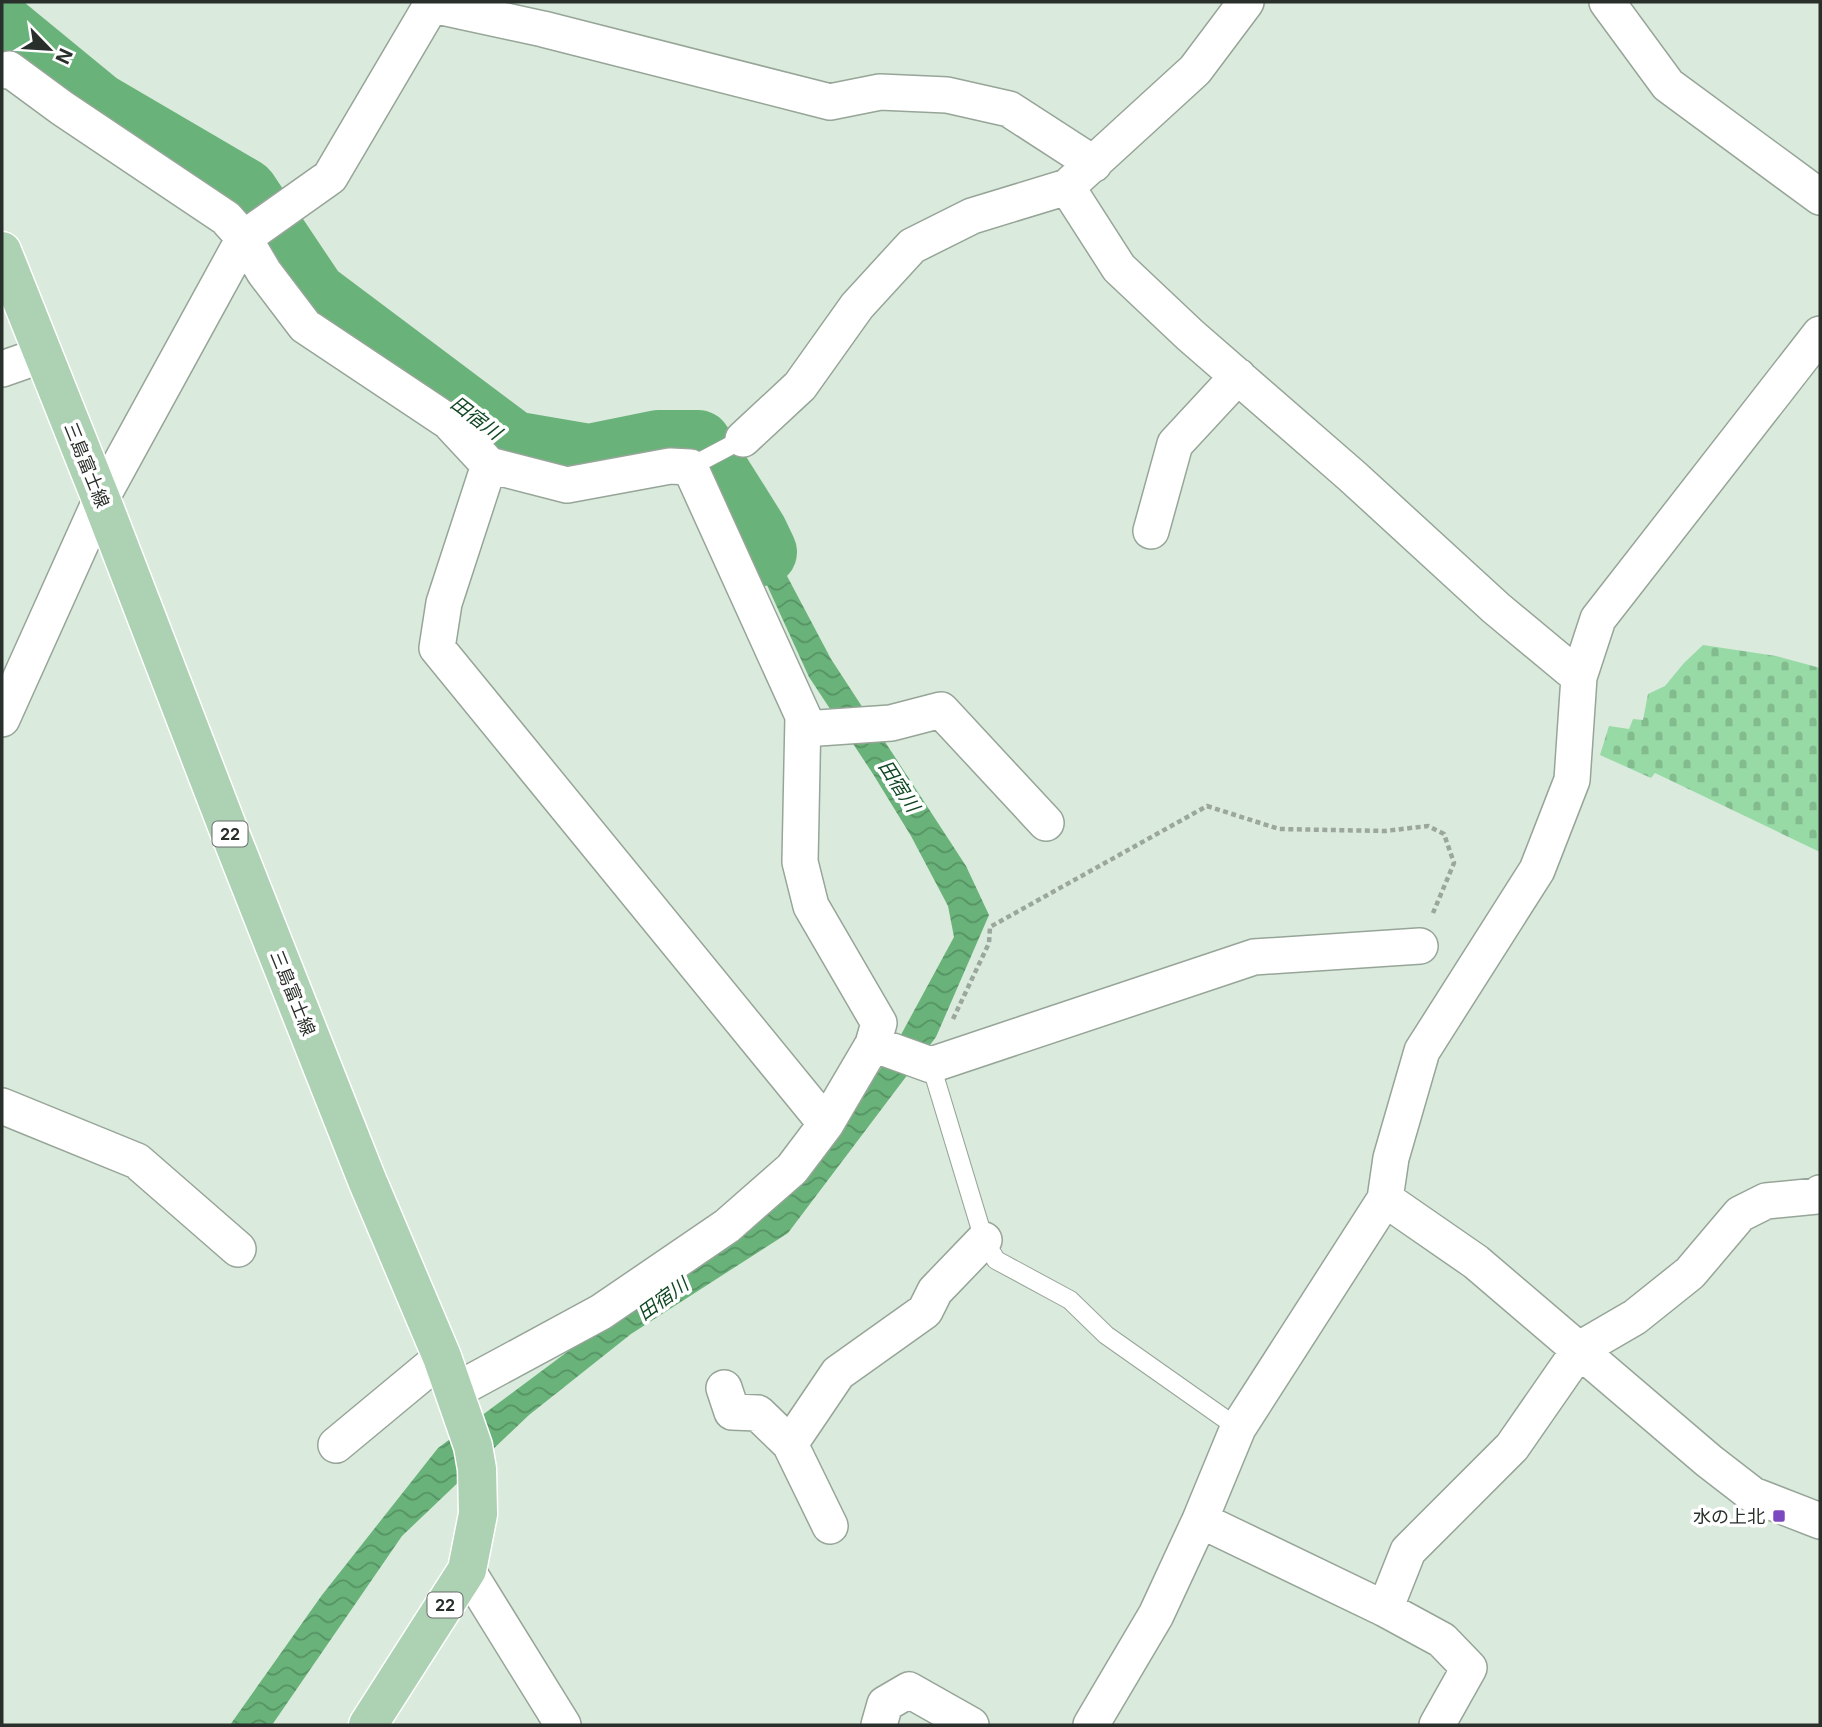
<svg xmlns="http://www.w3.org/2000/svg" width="1822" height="1727" font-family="Inter,'Noto Sans JP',sans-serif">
	<defs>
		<pattern id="cemetery-stones" width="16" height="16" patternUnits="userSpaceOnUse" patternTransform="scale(1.75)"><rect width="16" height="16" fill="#97daa5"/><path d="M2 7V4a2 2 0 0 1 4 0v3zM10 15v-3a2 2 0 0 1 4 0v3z" fill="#82bb8e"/></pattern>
		<pattern id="water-waves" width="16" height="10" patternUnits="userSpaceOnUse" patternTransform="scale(1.75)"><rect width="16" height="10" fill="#69b37a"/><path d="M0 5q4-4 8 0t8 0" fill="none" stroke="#569264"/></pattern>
	</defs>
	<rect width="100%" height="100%" fill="#daeadc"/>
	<!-- cemetery -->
	<path fill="url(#cemetery-stones)" d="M1703,645L1776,656L1820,668V852L1655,773L1651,778L1600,755L1609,726L1629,729L1633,719L1643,720L1648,694L1665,686L1684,663Z"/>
	<!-- water -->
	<path fill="url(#water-waves)" d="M702,432L725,452L769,542L831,659L966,866L989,915L936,1037L788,1233L631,1334L529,1415L402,1536L272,1725H230L322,1595L438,1448L809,1172L890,1055L954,937L948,906L911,836L873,774L809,677L713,467L693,451L633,464H558L515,453L525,437L594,451L657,437Z"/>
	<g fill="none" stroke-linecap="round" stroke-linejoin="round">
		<!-- river -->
		<path stroke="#69b37a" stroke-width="68" d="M2,28L97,106L244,192L313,295L513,445L589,458L658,444H698L754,533L763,552"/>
		<defs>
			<path id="lane" d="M690,467L743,439
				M931,1065L984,1240L996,1260L1070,1300L1106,1335L1238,1428"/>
			<path id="street" d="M1607,2L1668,85L1820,197
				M432,5L543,29L830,102L880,92L947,95L1009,109L1094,164
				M2,71L9,69L62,108L226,218L244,238L264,272L305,326L449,422L489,465L567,485L670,466L690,467L803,716L800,862L811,906L879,1023L873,1044L826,1124L792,1169L727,1226L601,1312L455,1391
				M1067,187L1119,268L1190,335L1352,476L1496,608L1579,677
				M2,369L42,355
				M743,439L800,386L857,306L912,246L972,216L1067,187L1195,70L1246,2
				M489,465L444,603L437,648L826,1124
				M1151,531L1175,444L1238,376
				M2,719L101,499L244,238L330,177L433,2
				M804,729L891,723L941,710L1046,823
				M873,1044L931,1065L1254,957L1420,946
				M2,1106L137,1161L238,1249
				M1385,1199L1476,1262L1709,1461L1753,1495L1820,1521
				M724,1388L732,1412L758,1413L790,1444
				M336,1445L442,1357
				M1200,1520L1385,1609L1442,1640L1469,1668L1437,1725
				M830,1526L790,1444L838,1373L925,1311L935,1291L984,1240
				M467,1570L563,1725
				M1385,1609L1408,1551L1512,1447L1580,1349L1635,1317L1690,1273L1740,1214L1766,1201L1817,1196L1820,1193
				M879,1725L885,1704L909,1690L971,1725
				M1091,1725L1156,1615L1200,1520L1238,1428L1385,1199L1391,1158L1422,1051L1537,870L1572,780L1579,677L1598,619L1820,334"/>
			<path id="primary" d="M2,251L101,499L227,826L367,1180L442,1357L473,1446L477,1469L478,1514L467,1570L368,1725"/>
		</defs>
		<!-- lane casing -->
		<use href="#lane" stroke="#96a598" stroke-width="20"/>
		<!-- street casing -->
		<use href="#street" stroke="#96a598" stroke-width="38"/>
		<!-- primary casing -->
		<use href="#primary" stroke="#fff" stroke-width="41"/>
		<!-- path -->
		<path stroke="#9ba79d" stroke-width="4.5" stroke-dasharray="5 3.5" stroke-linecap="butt" d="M953,1019L989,943L990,927L1207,806L1279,829L1385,831L1428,826L1444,834L1454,863L1433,913"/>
		<!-- lane -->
		<use href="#lane" stroke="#fff" stroke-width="18"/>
		<!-- street -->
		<use href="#street" stroke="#fff" stroke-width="35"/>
		<!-- primary -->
		<use href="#primary" stroke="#acd1b3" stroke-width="38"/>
	</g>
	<!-- markers -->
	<rect fill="#7c48bf" stroke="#fff" stroke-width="2.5" x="1772" y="1509" width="14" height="14" rx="3.5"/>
	<g text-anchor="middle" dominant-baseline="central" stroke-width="7" stroke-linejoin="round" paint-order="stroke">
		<!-- shield labels -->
		<g fill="#fff" stroke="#696d6a" stroke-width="2">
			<rect x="212.5" y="821.5" width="35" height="25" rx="5"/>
			<rect x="427.5" y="1592.5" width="35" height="25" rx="5"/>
		</g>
		<g font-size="16" font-weight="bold" fill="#292f2a">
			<text x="230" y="834">22</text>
			<text x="445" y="1605">22</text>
		</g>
		<!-- street labels -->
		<g font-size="18" fill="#292f2a" stroke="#fff">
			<text transform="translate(87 465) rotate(68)">三島富士線</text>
			<text transform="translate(293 993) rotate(68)">三島富士線</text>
		</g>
		<!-- poi labels -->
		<g font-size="18" fill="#292f2a" stroke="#fff" text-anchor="end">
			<text x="1765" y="1516">水の上北</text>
		</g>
		<!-- water labels -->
		<g font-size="19" font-style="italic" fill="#104823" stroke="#fff">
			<text transform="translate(476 418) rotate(37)">田宿川</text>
			<text transform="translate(899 786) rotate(57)">田宿川</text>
			<text transform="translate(663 1299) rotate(-36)">田宿川</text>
		</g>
	</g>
	<!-- border -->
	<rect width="1822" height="1727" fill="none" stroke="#292f2a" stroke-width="7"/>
	<!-- north arrow -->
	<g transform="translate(49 49) rotate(115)" stroke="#ffffff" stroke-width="5" paint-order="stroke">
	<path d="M0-5L12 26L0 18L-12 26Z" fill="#292f2a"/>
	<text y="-10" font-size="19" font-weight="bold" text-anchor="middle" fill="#292f2a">N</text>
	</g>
</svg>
